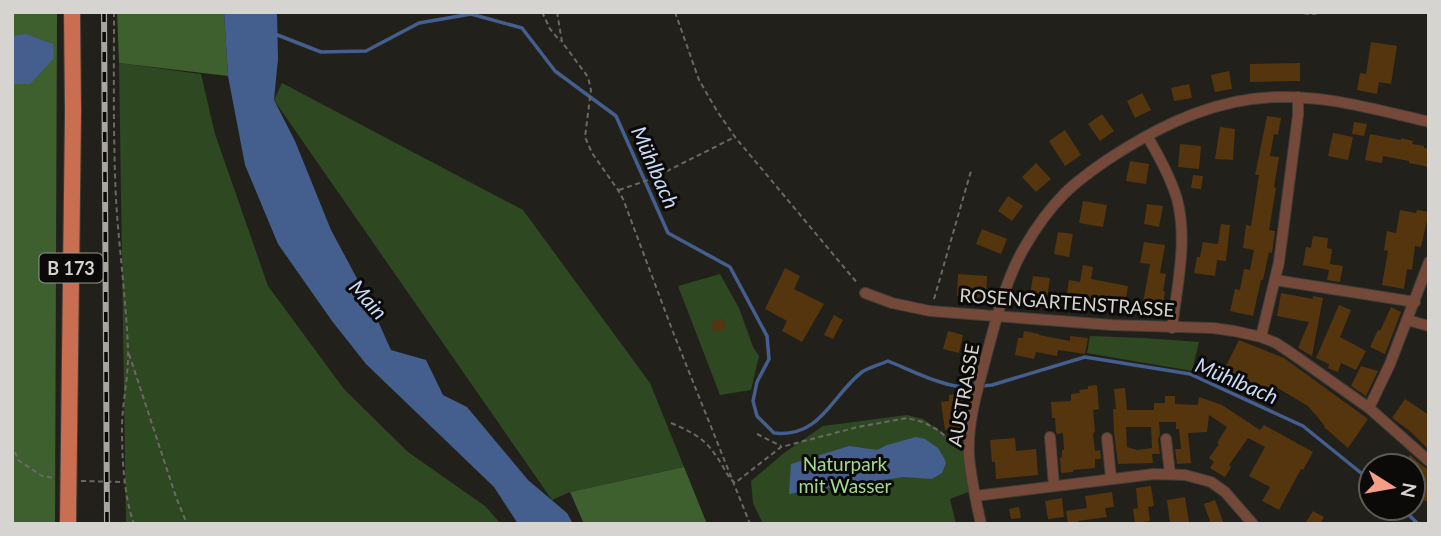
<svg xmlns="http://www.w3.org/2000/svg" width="1441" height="536" font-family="Lato,sans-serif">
	<rect width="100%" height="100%" fill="#22201a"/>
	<!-- green -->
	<path fill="#2e4822" d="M119,63L201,74L215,134L268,286L344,389L408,452L485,506L501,524H126Z
		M282,83L523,210L650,383L684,467L570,492L552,500L274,100Z
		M720,274L739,308L753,347L759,356L751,390L720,395L678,286Z
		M1090,336L1144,338L1199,342L1192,371L1087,353Z
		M907,415L923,419L966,449L971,491L950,499L956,524H763L753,503L751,481L784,453L823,426Z"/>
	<!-- forest -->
	<path fill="#3e602f" d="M12,12H57L55,524H12Z
		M117,12H224L228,76L119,63Z
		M684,467L707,524H584L570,492Z"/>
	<!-- water -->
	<path fill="#445e8e" d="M224,12H277L278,59L274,100L295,141L331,230L368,299L391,350L426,360L443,395L467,407L528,480L567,513L573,524H518L494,487L366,364L332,321L278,244L245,165L228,76Z
		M26,34L53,44L54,58L30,84H12V36Z
		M916,437L925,439L938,448L944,458L946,463L942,473L932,479L903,477L789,494L791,464L849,446L877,450L887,445Z"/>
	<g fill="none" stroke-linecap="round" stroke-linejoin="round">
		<!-- stream -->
		<path stroke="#445e8e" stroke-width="3.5" d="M275,34L321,52L366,51L419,23L471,14L522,28L555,71L616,116L668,233L730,267L767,336L769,359L757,382L753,401L757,416L774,433C821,438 831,396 862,372C869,367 879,365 888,361C913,371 948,390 975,387
			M982,386L992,385L1085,357L1190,374L1303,426L1371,481
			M1402,508L1418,524"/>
	</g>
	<!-- building -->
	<path fill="#54350e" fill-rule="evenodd" d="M1371,42L1397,46L1391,84L1379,82L1377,94L1357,90L1360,73L1366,74Z
		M1300,63V81L1250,82V64Z
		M1229,71L1232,89L1215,92L1211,75Z
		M1189,84L1192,98L1174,101L1171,88Z
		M1142,93L1151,110L1135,118L1127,101Z
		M1102,114L1114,131L1100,141L1088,124Z
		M1267,116L1281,118L1278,135L1274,134L1270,156L1279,157L1274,187L1276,188L1269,230L1275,231L1272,253L1269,252L1263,280H1261L1253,316L1230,311L1235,289L1240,290L1244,269L1250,270L1254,250L1243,248L1246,225L1251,226L1259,175H1255Z
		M1354,122L1367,124L1364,136L1352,134Z
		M1220,127L1235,129L1233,160L1215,159Z
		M1065,130L1081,155L1065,166L1049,141Z
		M1333,133L1353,137L1348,160L1328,156Z
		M1370,134L1401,140V138L1413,141L1412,144L1424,146V148L1429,149V167L1409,163V161L1383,156L1382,163L1365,160Z
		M1180,144L1201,146L1199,169L1178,167Z
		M1130,161L1149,164L1146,184L1126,181Z
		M1036,163L1051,179L1036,192L1022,177Z
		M1193,175L1203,176L1201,189L1191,188Z
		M1008,196L1023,206L1012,221L998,211Z
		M1083,201L1107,205L1103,227L1079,223Z
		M1147,204L1163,206L1159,227L1144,224Z
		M1400,210L1416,213L1417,210L1429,212L1421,247L1415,246L1412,270L1407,269L1404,289L1382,285L1388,251L1384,250L1387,231L1396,233Z
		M1221,224L1230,225L1226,261L1217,260L1215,276L1194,273L1197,257H1200L1203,242L1218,244Z
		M982,229L1007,239L1001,254L976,244Z
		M1058,232L1073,234L1069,257L1054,254Z
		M1313,236L1328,238L1327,248L1332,249L1330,264L1343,266L1340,282L1327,280L1329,270L1303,265L1306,247L1311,248Z
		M1144,242L1165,245L1160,273L1166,274L1163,291H1165L1162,312L1142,308L1150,264L1140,263Z
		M1083,265L1093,267L1091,279L1128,286L1125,305L1088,299L1087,302L1066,299L1069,280L1080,282Z
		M785,268L800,276L794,289L824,304L802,342L782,331L787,321L765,309Z
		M958,274L987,276L986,298L957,296Z
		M1033,276L1050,278L1047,298L1030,295Z
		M1281,293L1313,299V296L1323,298L1312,356L1298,348L1309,322L1277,316Z
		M1339,305L1351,310L1340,337L1366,351L1356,370L1341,363L1338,372L1328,368L1329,364L1316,358Z
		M1391,307L1401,312L1385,354L1370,347L1378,330L1380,331Z
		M834,315L843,320L833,339L824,335Z
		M722,318L726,328L714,332L711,323Z
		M948,331L963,335L959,353L943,349Z
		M1024,331L1039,334V335L1070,341V336L1088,338L1085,354L1058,350L1057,356L1036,352L1034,359L1015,355L1018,338H1023Z
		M1239,340L1284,358L1368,419L1348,448L1324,427L1325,426L1308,406L1271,384L1264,398L1220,378Z
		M1361,366L1378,371L1366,396L1351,386Z
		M1097,385L1099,409L1093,410L1095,432L1093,433L1095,451L1100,450L1101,459H1095V468L1073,470V472L1061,473L1060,458L1062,457V450H1064L1063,433L1057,434L1056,432L1055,418H1052L1051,402L1071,401V394L1080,393L1079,390L1088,389V386Z
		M1125,388L1127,410H1154V403H1165V396H1175V404L1198,405L1199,397L1222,405L1260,430L1264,425L1313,452L1303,470L1301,469L1279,510L1262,501L1270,487L1249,476L1265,447L1248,438L1229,465L1231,467L1225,477L1210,468L1214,462L1209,458L1219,444L1217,443L1227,427L1209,415L1207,432L1188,433L1191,463L1177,464L1175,449H1181L1179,429H1176V422H1159L1160,434L1158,440L1160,454H1152L1153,463L1118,464L1114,433L1113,409H1116L1114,389ZM1126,427H1151L1152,448L1137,450L1127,447Z
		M957,394V399H965L966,406L963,419H959L960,429L945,430L941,402L949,401V395Z
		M1405,399L1429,415V450L1410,431L1392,418Z
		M1015,438L1016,451L1036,449L1038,475L996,479L995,462H992L990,440Z
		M1410,455L1424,467L1429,469V502L1422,500L1413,489V466H1402Z
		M1151,486L1154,506L1148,507L1150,521L1135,523L1133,509L1138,508L1136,488Z
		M1112,492L1114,507L1105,508L1107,517L1078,521V524H1068L1066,511L1087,508L1085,496Z
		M1185,497L1189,522L1170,524L1167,500Z
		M1062,498L1064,517L1048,519L1045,501Z
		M1215,500L1224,524H1211L1204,504Z
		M1019,507L1021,518L1011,519L1009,509Z
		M1313,511L1324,517L1320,524H1305Z"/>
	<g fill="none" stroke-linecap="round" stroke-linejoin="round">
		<defs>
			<path id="minor" d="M1147,136C1159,156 1170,176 1177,199C1188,240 1177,286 1172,328
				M1275,280L1415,302
				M865,293L892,303L930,311L1112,325L1213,328L1234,331L1261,337L1276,343L1294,355L1369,408L1429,461
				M1407,320L1429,326
				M1261,337L1279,262L1298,115V97
				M1369,408L1390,364L1429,262
				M1050,437L1054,486
				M1107,438L1111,478
				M1166,439L1170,474
				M975,496L1154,474L1185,475L1211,482L1225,492L1253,524
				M981,524C976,502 971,479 969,456C967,423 978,388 986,357C996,320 1005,281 1024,248C1035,229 1050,208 1065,193C1078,180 1093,170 1107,160C1151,131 1199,106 1252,99C1313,91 1370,108 1429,122"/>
			<path id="primary" d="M68,524L73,112L72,12"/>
		</defs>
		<!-- minor casing -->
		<use href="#minor" stroke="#3f3d37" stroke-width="12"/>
		<!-- primary casing -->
		<use href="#primary" stroke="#3f3d37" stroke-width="18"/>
		<!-- path -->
		<path stroke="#6b6964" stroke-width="2" stroke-dasharray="5 3.5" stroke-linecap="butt" d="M114,12C114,75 113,137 116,199C119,249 126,299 128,349C129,376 122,402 122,429C122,458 124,497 134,524
			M542,12L550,29L560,41
			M557,12L562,42L588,77L591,90L585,137L592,153L618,190L623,199L673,332L750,524
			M675,12L699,80L717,111L735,137L858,284
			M1287,12L1312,14L1325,12
			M619,190L651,179L735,137
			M934,299L971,171
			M129,354L176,497L187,524
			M671,423C697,434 707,440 722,465C726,472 728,477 735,483L781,447L858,427L907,418L923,422L938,430L957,446
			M757,434L781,446
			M12,444L18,460L42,476L55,478
			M81,481L125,482"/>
		<!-- minor -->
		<use href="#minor" stroke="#75493a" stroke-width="10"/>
		<!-- primary -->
		<use href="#primary" stroke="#c96e50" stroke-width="16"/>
		<defs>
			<path id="rail" d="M104,12L107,524"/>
		</defs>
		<!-- rail casing -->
		<use href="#rail" stroke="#a7a6a2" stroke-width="6"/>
		<!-- rail -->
		<use href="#rail" stroke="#0b0a08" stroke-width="3.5" stroke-dasharray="10" stroke-linecap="butt"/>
	</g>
	<g text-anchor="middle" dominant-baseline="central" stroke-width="6" stroke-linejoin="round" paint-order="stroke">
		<!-- shield labels -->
		<rect fill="#0b0a08" stroke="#989794" stroke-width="2" x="39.5" y="253.5" width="63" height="29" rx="5"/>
		<g font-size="18" font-weight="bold" fill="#d5d4d0">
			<text x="71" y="268">B 173</text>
		</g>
		<!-- street labels -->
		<g font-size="19" fill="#d5d4d0" stroke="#0b0a08">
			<text transform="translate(1067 302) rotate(4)">ROSENGARTENSTRASSE</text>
			<text transform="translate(963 395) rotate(-80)">AUSTRASSE</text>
		</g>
		<!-- park labels -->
		<g font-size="19" fill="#a4d98e" stroke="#0b0a08">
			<text x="845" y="463">Naturpark<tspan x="845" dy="22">mit Wasser</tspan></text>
		</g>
		<!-- water labels -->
		<g font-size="21" font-style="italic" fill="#cadbf9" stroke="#0b0a08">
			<text transform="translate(656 167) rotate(66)">Mühlbach</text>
			<text transform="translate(369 299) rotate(48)">Main</text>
			<text transform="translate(1237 380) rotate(23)">Mühlbach</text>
		</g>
	</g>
	<!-- border -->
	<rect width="1441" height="536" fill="none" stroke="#d5d4d0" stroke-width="28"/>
	<!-- north arrow -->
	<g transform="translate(1392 487) rotate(101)"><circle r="33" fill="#0b0a08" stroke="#5c5b58" stroke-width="2"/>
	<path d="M0-5L12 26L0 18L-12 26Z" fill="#f49e87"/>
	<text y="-10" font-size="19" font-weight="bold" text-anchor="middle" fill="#d5d4d0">N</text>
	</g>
</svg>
